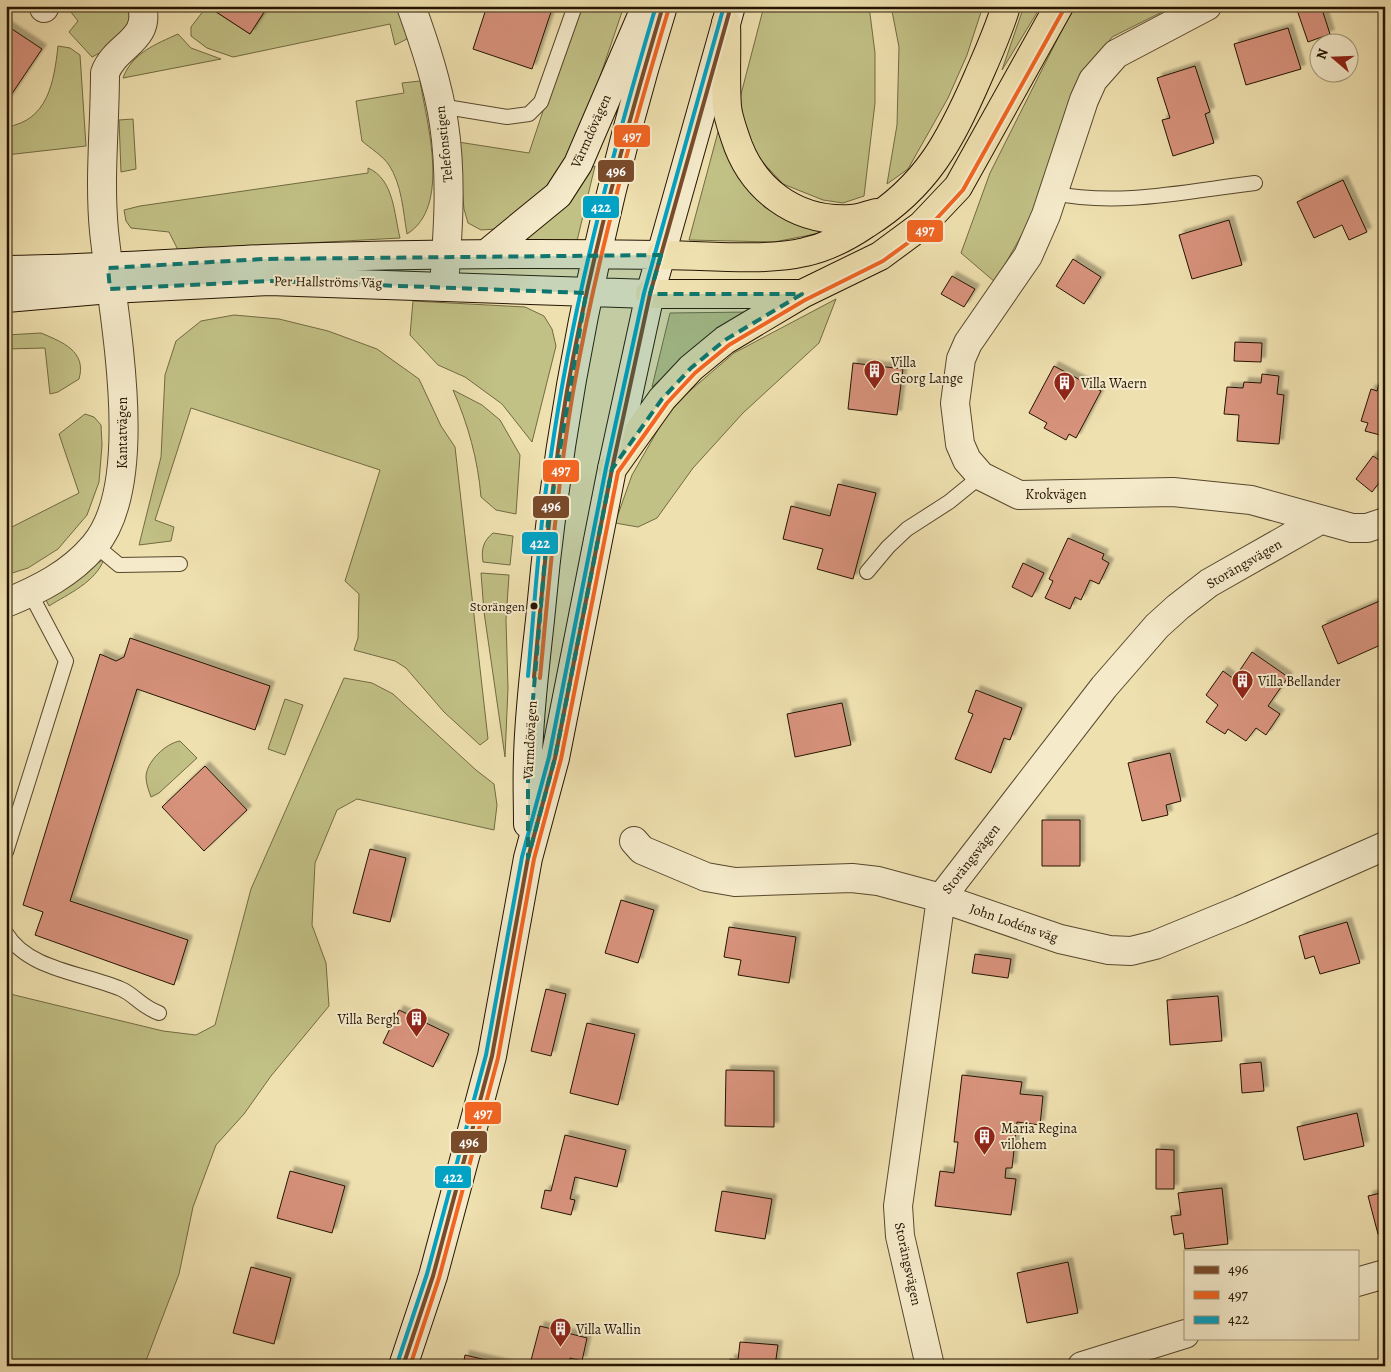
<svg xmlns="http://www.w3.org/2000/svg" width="1391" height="1372" font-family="Alegreya,serif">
	<defs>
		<filter id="shadow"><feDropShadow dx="4.5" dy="-4.5" stdDeviation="1" flood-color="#0004"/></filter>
	</defs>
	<rect width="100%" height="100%" fill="#efe0af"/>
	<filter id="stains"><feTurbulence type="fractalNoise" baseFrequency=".004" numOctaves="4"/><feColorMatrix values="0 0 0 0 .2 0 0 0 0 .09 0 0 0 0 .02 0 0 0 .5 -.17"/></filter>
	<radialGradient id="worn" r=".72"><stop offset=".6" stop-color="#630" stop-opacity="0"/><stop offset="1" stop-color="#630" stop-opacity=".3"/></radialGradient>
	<!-- green -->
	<path fill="#c1c085" stroke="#726a42" d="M66,6H127L129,10L130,27L107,49L92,57L69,32L78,21Z
		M207,6L250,34L268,6H395L407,32V39L395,45L390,24L233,57L207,48L191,36V27Z
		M578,6H624L587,115L564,168L552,186L496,229L481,230L468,223L464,209L458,142L529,153Z
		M764,6H869L875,53V103L864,196L843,203L823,200L783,184L756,155L744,127L740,98Z
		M891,6H983L967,55L948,98L908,169L887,184L897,125L899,47Z
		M1024,6H1041L1002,70Z
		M1077,6H1174L1112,37L1075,88L1033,215L995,282L961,253L990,173L1068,18Z
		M178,34L191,48L221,59L123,78C132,53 156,44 178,34Z
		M58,46L70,48L80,55L86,146L6,155V127C48,121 54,82 58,46Z
		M420,81C427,124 451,207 407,234C403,211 402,185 389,165C383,156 370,148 362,141L356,101L404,93L402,83Z
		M133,119L136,169L121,172L119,120Z
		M718,132L739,179L773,209L821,233L774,242L689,240Z
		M595,166L576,245L517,243L590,168Z
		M368,168C394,179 394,214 400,238L178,250L169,232L131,228L126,221L124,210L140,206L368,173Z
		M836,299L819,343L743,413L693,468L657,518L638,527L615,523L632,475L671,407L734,353Z
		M413,301L525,307L544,316L552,329L556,346L532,442L502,404L465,377L438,365L410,335Z
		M750,312L684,359L652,387L670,313Z
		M234,315L279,319L328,331L377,349L419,379L441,426L455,447L488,739L480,745L444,712L406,668L395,661L354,650L358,638L359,594L345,581L380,470L191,408L155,520L174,527L171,541L139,545L161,457L165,375L176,341L201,321Z
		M41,333C62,342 87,351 79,379L58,392L50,394L45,348L6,349V335Z
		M453,390L482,405L500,420L520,455L516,514L496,510L481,497C478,460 468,424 453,390Z
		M85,414L94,417L101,425L102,445L99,482L87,515L58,549L28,568L6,575V530L79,493L59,434Z
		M493,533L513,536L510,565L483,562C481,550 483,541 493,533Z
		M104,559C96,582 68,594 49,606L46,600L51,594Z
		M481,573L509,575L506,620L508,688L505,757L484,612Z
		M344,678L372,683L393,694L476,770L494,784L497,805L494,830L357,799L337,810L315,863L312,925L326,963L329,1006L271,1076L244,1114L216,1145L193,1207L179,1274L144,1366H6V993L163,1031L196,1035L215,1025L251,889Z
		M285,699L303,705L285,755L268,749Z
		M180,741L197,758L159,793L151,797C149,791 146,784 146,777C146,762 166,743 180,741Z"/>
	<!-- building -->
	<path fill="#d7927b" stroke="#241400" filter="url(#shadow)" d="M207,6H268L250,34Z
		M487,6H553L532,69L473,49Z
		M1299,6H1321L1330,34L1308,42L1296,7Z
		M6,25L42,49L7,101H6Z
		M1288,28L1301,69L1246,85L1234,44Z
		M1195,66L1210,112L1205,114L1214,143L1173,156L1162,120L1170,118L1157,78Z
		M1343,180L1367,232L1349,240L1342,225L1314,238L1297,202Z
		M1229,220L1242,265L1192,279L1179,235Z
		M1073,259L1101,277L1084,304L1056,286Z
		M952,276L975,289L964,307L941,294Z
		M1235,342L1262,343L1261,362L1234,361Z
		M853,363L903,369L897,415L848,409Z
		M1054,366L1101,391L1076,438L1069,434L1066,440L1044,428L1047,423L1029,413Z
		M1383,371H1385V427H1383L1380,435L1365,431L1368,423L1361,421L1371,389L1377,391Z
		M1262,374L1279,376L1277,394L1284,395L1279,444L1237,441L1239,415L1224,414L1227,387L1243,388L1244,382L1261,383Z
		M1373,456L1385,464V475L1372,492L1356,479Z
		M838,484L876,493L853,579L817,569L823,549L783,539L791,506L830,516Z
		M1068,538L1104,554L1102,559L1109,563L1099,584L1090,580L1081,600L1075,597L1070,609L1045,598L1053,581L1049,579Z
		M1023,563L1044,573L1032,597L1012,587Z
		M1382,600L1385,606V643L1338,664L1322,626Z
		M130,638L270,686L255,730L137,689L70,901L188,940L174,985L35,935L43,912L23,905L100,654L116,661L124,657Z
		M1252,652L1288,677L1268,706L1280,714L1266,735L1256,728L1246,741L1228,729L1225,734L1206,722L1218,705L1206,695L1223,671L1234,679Z
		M976,690L1022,708L1010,740L1004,738L991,773L955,759L973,714L968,712Z
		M842,703L851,745L795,757L787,714Z
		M1170,753L1181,801L1166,805L1168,815L1142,821L1128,763Z
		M205,766L247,810L204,851L162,807Z
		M1042,820H1080V866H1042Z
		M370,849L406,858L390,922L353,913Z
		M621,900L654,910L638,963L605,953Z
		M1347,922L1360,963L1320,974L1314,956L1305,959L1299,936Z
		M729,927L796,937L789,983L738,975L741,960L724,957Z
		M975,954L1011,959L1008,978L972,973Z
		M546,989L566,994L551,1056L531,1051Z
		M1218,996L1222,1041L1170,1045L1167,1000Z
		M399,1010L449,1034L433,1067L383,1043Z
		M587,1023L635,1034L618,1105L570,1093Z
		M1261,1062L1264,1091L1242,1093L1240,1064Z
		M726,1070L774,1071V1127L725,1126Z
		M962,1075L1022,1082L1020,1094L1043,1096L1040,1125L1017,1122L1012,1168H1006L1005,1178L1016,1179L1011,1215L935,1206L940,1171L954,1173L958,1142H954Z
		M1357,1113L1364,1146L1304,1160L1297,1127Z
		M565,1135L626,1150L617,1187L575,1177L570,1199L575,1200L571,1215L541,1208L545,1190L551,1191Z
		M1156,1149L1174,1150V1189H1156Z
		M290,1171L345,1186L332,1233L277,1218Z
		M1222,1188L1228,1244L1185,1249L1183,1233L1174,1235L1171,1216L1181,1215L1178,1193Z
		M722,1191L772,1199L765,1239L715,1231Z
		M1385,1192V1232L1378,1234L1368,1196Z
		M1068,1262L1078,1313L1027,1323L1017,1273Z
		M251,1267L291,1278L274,1344L233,1333Z
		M540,1326L587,1338L582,1361L570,1358L568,1366L530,1364Z
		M740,1342L778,1345L775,1366H730V1359L738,1360Z
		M465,1355L508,1365L463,1366Z"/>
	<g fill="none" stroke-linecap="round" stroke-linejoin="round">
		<defs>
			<path id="service" d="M440,106L507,117L529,114L541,102L575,6
				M1053,193C1119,207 1188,191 1255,183
				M95,545L119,565L180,564
				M867,572L888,547L907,529L949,502L981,476
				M6,852L66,661L30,593
				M6,933C28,970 84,973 121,989C135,995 140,1006 159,1013"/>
			<path id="minor" d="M411,6C425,45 438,84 444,124C452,178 448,232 444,286
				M1207,6L1116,54L1093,80L1084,100L1046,215L1028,256L968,343L961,359L955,403L960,444L967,460L981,476L1019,495L1173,492L1251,500L1352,528H1367L1385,522
				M44,8L45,6
				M6,603C40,589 70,574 94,546C149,482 112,311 104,231C99,179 105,125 105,73C115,45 151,41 142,6
				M634,841L642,850L706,877L735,882L852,878L878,881L941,898L1060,939L1109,950L1131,951L1155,945L1240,910L1385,846
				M1357,1282L1385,1274
				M930,1366L900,1236L898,1206L941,898L1104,687L1157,626L1178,607L1209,583L1320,520
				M1082,1366L1185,1334"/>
			<path id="secondary" d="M486,254L558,195L578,164L646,6
				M6,270C92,269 178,263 264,259C396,254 529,253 661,255
				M6,298L110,289L269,281L650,294
				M528,824C528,802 527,780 528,758C529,712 535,666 540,620C559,408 600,209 663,6
				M403,1366L433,1276L492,1056L528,858L555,758L612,469L650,294L731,6"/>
			<path id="motorway" d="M726,23C727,51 725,80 727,107C728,117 732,128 735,137C751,188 794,222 850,219C859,219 868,215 876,213
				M661,255C704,255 764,262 805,252C828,247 847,237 866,224C927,186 950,141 978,77C988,54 999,30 1006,6
				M650,294H802
				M612,469L662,399L691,368L725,340L802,294L880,256L922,225L958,187L1059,6"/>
		</defs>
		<!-- service casing -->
		<use href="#service" stroke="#57472c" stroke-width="16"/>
		<!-- minor casing -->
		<use href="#minor" stroke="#57472c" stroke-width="30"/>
		<!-- secondary casing -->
		<use href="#secondary" stroke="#241400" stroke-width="30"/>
		<!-- motorway casing -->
		<use href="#motorway" stroke="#241400" stroke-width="30"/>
		<!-- service -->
		<use href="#service" stroke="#f5ebcb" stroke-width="14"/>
		<!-- minor -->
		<use href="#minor" stroke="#f5ebcb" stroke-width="28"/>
		<!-- secondary -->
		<use href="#secondary" stroke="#f5ebcb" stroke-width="28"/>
		<!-- motorway -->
		<use href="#motorway" stroke="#efe0af" stroke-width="28"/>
		<defs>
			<path id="bus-1" d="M534,677C543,581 551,486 567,391C590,261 625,133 663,6
				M403,1366L433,1276L492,1056L528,858L555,758L612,469L650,294L731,6"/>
			<path id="bus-2" d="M540,678C549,582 557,487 573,392C596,262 631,134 669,8
				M410,1366L439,1278L498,1058L534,859L561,759L618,472L667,403L695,373L729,345L805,300L883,261L927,229L963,190L1064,9"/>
			<path id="bus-3" d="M528,676C535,602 539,528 551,455C573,302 612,154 656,6
				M397,1364L427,1274L486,1055L522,857L549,757L606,468L644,293L724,6"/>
		</defs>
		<!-- bus-1 casing -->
		<use href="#bus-1" stroke="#f5ebcb" stroke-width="8"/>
		<!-- bus-2 casing -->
		<use href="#bus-2" stroke="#f5ebcb" stroke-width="8"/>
		<!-- bus-3 casing -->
		<use href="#bus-3" stroke="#f5ebcb" stroke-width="8"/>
		<!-- bus-1 -->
		<use href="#bus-1" stroke="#7a4b2a" stroke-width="4"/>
		<!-- bus-2 -->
		<use href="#bus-2" stroke="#f26522" stroke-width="4"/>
		<!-- bus-3 -->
		<use href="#bus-3" stroke="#02a2c4" stroke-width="4"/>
	</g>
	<!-- marked area -->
	<path fill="#0f766e" fill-opacity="0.2" stroke="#0f766e" stroke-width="4" stroke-dasharray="10 6" stroke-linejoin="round" d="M661,255L650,294H802L725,340L691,368L662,399L612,469L555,758L528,858V758L548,522L586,293L269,281L110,289L108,268L264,259Z"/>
	<!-- icons -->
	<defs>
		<symbol id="building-pin" viewBox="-11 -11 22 30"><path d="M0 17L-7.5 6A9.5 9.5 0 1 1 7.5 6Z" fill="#8f2418" stroke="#f5ebcb"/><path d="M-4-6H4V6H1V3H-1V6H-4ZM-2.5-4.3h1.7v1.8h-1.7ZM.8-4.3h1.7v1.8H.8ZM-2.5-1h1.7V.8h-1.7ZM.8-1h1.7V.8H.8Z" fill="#fff"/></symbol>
	</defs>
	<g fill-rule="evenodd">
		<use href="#building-pin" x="862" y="358" width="25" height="34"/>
		<use href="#building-pin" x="1052" y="370" width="25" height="34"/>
		<use href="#building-pin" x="1230" y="668" width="25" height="34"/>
		<use href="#building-pin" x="404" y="1006" width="25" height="34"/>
		<use href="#building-pin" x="972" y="1124" width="25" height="34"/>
		<use href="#building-pin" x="548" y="1316" width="25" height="34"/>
	</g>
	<!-- markers -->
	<circle fill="#241400" stroke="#f5ebcb" stroke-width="2" cx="534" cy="606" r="4.5"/>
	<g text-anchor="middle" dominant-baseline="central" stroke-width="4" stroke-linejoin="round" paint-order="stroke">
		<!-- bus labels -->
		<g font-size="13" fill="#241400" stroke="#f5ebcb" text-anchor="end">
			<text x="525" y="606">Storängen</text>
		</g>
		<!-- street labels -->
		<g font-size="14" fill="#241400" stroke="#f5ebcb">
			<text transform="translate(591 131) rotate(-66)">Värmdövägen</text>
			<text transform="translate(444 144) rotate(-96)">Telefonstigen</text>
			<text transform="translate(328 282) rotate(1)">Per Hallströms Väg</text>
			<text transform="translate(122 433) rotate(-90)">Kantatvägen</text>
			<text x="1056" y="494">Krokvägen</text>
			<text transform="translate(1244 564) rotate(-30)">Storängsvägen</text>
			<text transform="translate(530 740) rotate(-87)">Värmdövägen</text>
			<text transform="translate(971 859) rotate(-52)">Storängsvägen</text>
			<text transform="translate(1014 923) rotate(19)">John Lodéns väg</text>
			<text transform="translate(908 1264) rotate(78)">Storängsvägen</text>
		</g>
		<!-- poi labels -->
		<g font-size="14" fill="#241400" stroke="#f5ebcb" text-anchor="start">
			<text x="891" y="362">Villa<tspan x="891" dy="16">Georg Lange</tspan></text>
			<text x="1081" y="383">Villa Waern</text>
			<text x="1258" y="681">Villa Bellander</text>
			<text x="400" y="1019" text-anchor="end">Villa Bergh</text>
			<text x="1001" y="1128">Maria Regina<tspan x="1001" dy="16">vilohem</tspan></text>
			<text x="576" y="1329">Villa Wallin</text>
		</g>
	</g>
	<g stroke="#f5ebcb" stroke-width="2">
		<rect x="613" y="124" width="38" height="24" rx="5" fill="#f26522"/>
		<rect x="597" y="159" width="38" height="24" rx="5" fill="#7a4b2a"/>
		<rect x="582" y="195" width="38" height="24" rx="5" fill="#02a2c4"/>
		<rect x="906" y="219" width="38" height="24" rx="5" fill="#f26522"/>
		<rect x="542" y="459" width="38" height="24" rx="5" fill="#f26522"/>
		<rect x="532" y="495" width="38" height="24" rx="5" fill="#7a4b2a"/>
		<rect x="521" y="531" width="38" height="24" rx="5" fill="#02a2c4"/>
		<rect x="464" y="1101" width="38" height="24" rx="5" fill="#f26522"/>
		<rect x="450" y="1130" width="38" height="24" rx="5" fill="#7a4b2a"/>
		<rect x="434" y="1165" width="38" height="24" rx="5" fill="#02a2c4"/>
	</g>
	<g font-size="14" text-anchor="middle" font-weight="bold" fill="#fff">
		<text x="632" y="141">497</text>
		<text x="616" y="176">496</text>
		<text x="601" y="212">422</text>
		<text x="925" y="235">497</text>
		<text x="561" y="475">497</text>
		<text x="551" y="511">496</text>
		<text x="540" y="548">422</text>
		<text x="483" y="1118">497</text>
		<text x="469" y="1147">496</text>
		<text x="453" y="1182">422</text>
	</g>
	<!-- margin -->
	<rect width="1391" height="1372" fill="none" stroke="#efe0af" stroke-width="25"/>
	<rect x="8" y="8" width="1376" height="1357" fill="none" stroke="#241400" stroke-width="2.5"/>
	<rect x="12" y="12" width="1366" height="1347" fill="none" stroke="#241400"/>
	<!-- legend -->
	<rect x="1184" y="1250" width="175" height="90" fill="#f5ebcb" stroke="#a1957a"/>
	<rect x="1194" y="1266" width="25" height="8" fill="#7a4b2a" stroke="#a1957a"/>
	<text x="1228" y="1274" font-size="15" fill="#241400">496</text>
	<rect x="1194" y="1291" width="25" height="8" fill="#f26522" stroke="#a1957a"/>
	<text x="1228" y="1300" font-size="15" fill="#241400">497</text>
	<rect x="1194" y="1316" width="25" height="8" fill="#02a2c4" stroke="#a1957a"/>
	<text x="1228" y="1324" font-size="15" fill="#241400">422</text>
	<!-- north arrow -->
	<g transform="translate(1334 58) rotate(289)"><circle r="24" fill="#f5ebcb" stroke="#a1957a"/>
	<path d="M0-4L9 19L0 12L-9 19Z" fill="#8f2418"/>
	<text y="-8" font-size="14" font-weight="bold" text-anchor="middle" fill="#241400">N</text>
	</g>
	<rect width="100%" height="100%" filter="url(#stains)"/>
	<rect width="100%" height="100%" fill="url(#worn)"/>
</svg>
